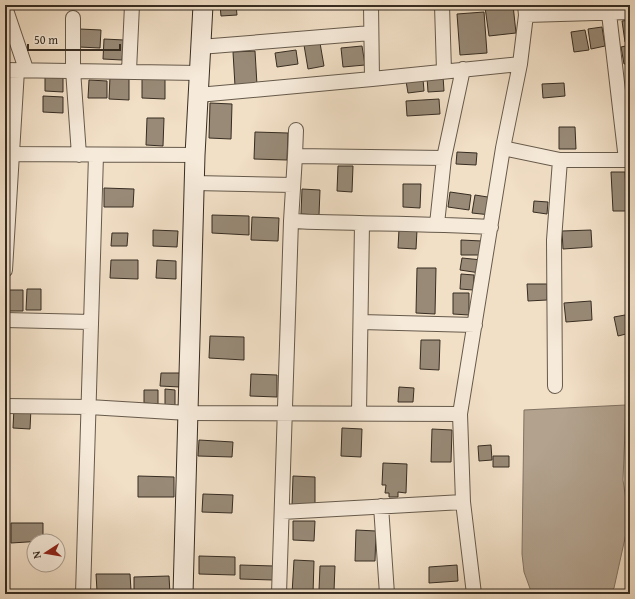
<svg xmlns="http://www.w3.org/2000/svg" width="635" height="599" font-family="'Gentium Book Plus',serif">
	<rect width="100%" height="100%" fill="#f1dfc6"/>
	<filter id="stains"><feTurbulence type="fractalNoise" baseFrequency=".005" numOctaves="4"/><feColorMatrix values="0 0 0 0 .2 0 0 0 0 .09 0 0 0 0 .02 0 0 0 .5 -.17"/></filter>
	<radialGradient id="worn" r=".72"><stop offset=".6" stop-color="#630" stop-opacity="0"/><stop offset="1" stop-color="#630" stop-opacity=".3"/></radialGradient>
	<!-- water -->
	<path fill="#b2a28e" stroke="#817363" d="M626,405L623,480L629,520L614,588L609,594H532L524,572L522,554L524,410Z"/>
	<!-- building -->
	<path fill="#988a77" stroke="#372d22" d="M99,5H120V8L99,7Z
		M220,5H236L237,15L221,16Z
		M501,5H513L516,33L489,36L485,7Z
		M484,12L487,53L460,55L457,14Z
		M630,20V42H625L622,21Z
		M602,27L605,46L591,49L588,29Z
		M80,29L101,30L100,48L79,47Z
		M585,30L589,50L574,52L571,32Z
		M104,39L124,40L122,60L103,59Z
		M320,43L324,66L308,69L304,45Z
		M630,45V63L624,64L621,47Z
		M362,46L365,65L343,67L341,48Z
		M296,50L298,64L277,67L275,53Z
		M255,51L257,85L235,86L233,52Z
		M443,76L444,91L428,92L427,77Z
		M45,77H63V92L45,91Z
		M110,77L129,78V100L109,99Z
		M142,77H165V99L142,98Z
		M423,79L424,91L408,93L406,81Z
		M89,80L107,81V98H88Z
		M564,83L565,96L543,98L542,84Z
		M43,96L63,97V113L43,112Z
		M439,99L440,114L407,116L406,101Z
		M210,103L232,104L231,139L209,138Z
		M147,118H164L163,146L146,145Z
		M559,127H575L576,149H559Z
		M255,132L288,133L287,160L254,159Z
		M457,152L477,153L476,165L456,164Z
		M338,166H353L352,192L337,191Z
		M611,172H625L627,211H613Z
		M403,184H421L420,208L403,207Z
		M104,188L134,189L133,207H104Z
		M302,189L320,190L319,215L301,214Z
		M450,192L471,195L469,210L448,207Z
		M475,195L494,198L491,215L472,213Z
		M534,201L548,202L547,214L533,212Z
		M212,215L249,216V235L212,233Z
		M252,217L279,218L278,241L251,240Z
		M399,229L417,230L416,249L398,248Z
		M153,230L178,231L177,247L153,246Z
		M591,230L592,247L563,249L562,231Z
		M112,233H128L127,246H111Z
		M461,240L482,241V255H461Z
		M462,258L482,260L480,273L460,270Z
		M111,260H138V279L110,278Z
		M157,260L176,261V279L156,278Z
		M417,268H436L435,314L416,313Z
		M461,274L474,275L473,290L460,289Z
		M527,284H547V300L528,301Z
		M27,289H41V310H26Z
		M8,290H23V311H8Z
		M453,293H469V315L453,314Z
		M628,299H630V313Z
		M591,301L592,320L566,322L564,303Z
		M625,315L630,333L618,336L614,317Z
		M210,336L244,337V360L209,358Z
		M421,340H440L439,370L420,369Z
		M161,373H180V387L160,386Z
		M251,374L277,375V397L250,396Z
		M399,387L414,388L413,402H398Z
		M165,389L175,390V406L165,405Z
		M144,390H158V404L144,403Z
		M14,408H31L30,429L13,428Z
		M342,428L362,429L361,457L341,456Z
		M432,429L452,430L451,462H431Z
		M199,440L233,442L232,457L198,456Z
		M491,445L492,460L479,461L478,446Z
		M493,456H509V467H493Z
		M383,463L407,464L406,493L398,492V497H389V493H385L386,485H382Z
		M138,476L174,477V497H138Z
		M293,476L315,477V507L292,506Z
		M203,494L233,495L232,513L202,512Z
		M293,521H315L314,541L293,540Z
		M11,523H43V541L11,543Z
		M356,530L376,531L375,561H355Z
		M199,556L235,557V575L199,574Z
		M294,560L314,561L313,594H292Z
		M240,565L274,566L273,580L240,579Z
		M457,565L458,581L429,583V567Z
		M320,566H335L334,591L319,590Z
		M96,574H130L131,590L97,591Z
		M169,576L170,594H134V577Z"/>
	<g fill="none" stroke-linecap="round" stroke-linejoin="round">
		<defs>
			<path id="street" d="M371,5L372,79L520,64
				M442,5L444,71
				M608,5L626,160
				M5,7L26,69
				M526,15L630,12
				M73,18V70L79,155
				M200,47L371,33
				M5,70L199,73
				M129,71L132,5
				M198,95L372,79
				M503,148L560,160H630
				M5,154L195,155
				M295,156L296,130
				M194,183L293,185
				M291,221C357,224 424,223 491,227
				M437,224L444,158
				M5,270L17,70
				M5,320L91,322
				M361,322L475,325
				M555,386L554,240L560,160
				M5,406L89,407L188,413L460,414
				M359,413L362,224
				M381,506L387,594
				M282,512L463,502
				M83,594L96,155
				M279,594L291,221L295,156L444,158L463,69
				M474,594L463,502L460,414L503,148L520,64L526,15L525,5"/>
			<path id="secondary" d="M183,594L195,155L203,5"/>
		</defs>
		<!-- street casing -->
		<use href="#street" stroke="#665a4b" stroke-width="16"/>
		<!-- secondary casing -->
		<use href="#secondary" stroke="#372d22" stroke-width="21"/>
		<!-- street -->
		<use href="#street" stroke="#f6eada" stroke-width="14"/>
		<!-- secondary -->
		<use href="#secondary" stroke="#f6eada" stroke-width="19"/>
	</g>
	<!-- margin -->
	<rect width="635" height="599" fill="none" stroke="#f1dfc6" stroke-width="20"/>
	<rect x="6" y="6" width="623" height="587" fill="none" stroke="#372d22" stroke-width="2"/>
	<rect x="10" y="10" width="615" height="579" fill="none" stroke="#372d22"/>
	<!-- north arrow -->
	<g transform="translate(46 553) rotate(258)"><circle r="19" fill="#f6eada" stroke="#aa9e90"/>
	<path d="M0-3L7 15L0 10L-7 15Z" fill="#8f2418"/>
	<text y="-6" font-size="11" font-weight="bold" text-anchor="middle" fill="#372d22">N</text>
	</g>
	<!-- scale -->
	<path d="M28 44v6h92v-6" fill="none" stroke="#372d22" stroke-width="2"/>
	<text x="34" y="44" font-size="12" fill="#372d22" stroke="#f6eada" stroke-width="3" paint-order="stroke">50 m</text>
	<rect width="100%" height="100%" filter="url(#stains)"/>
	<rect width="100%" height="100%" fill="url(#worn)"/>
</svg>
